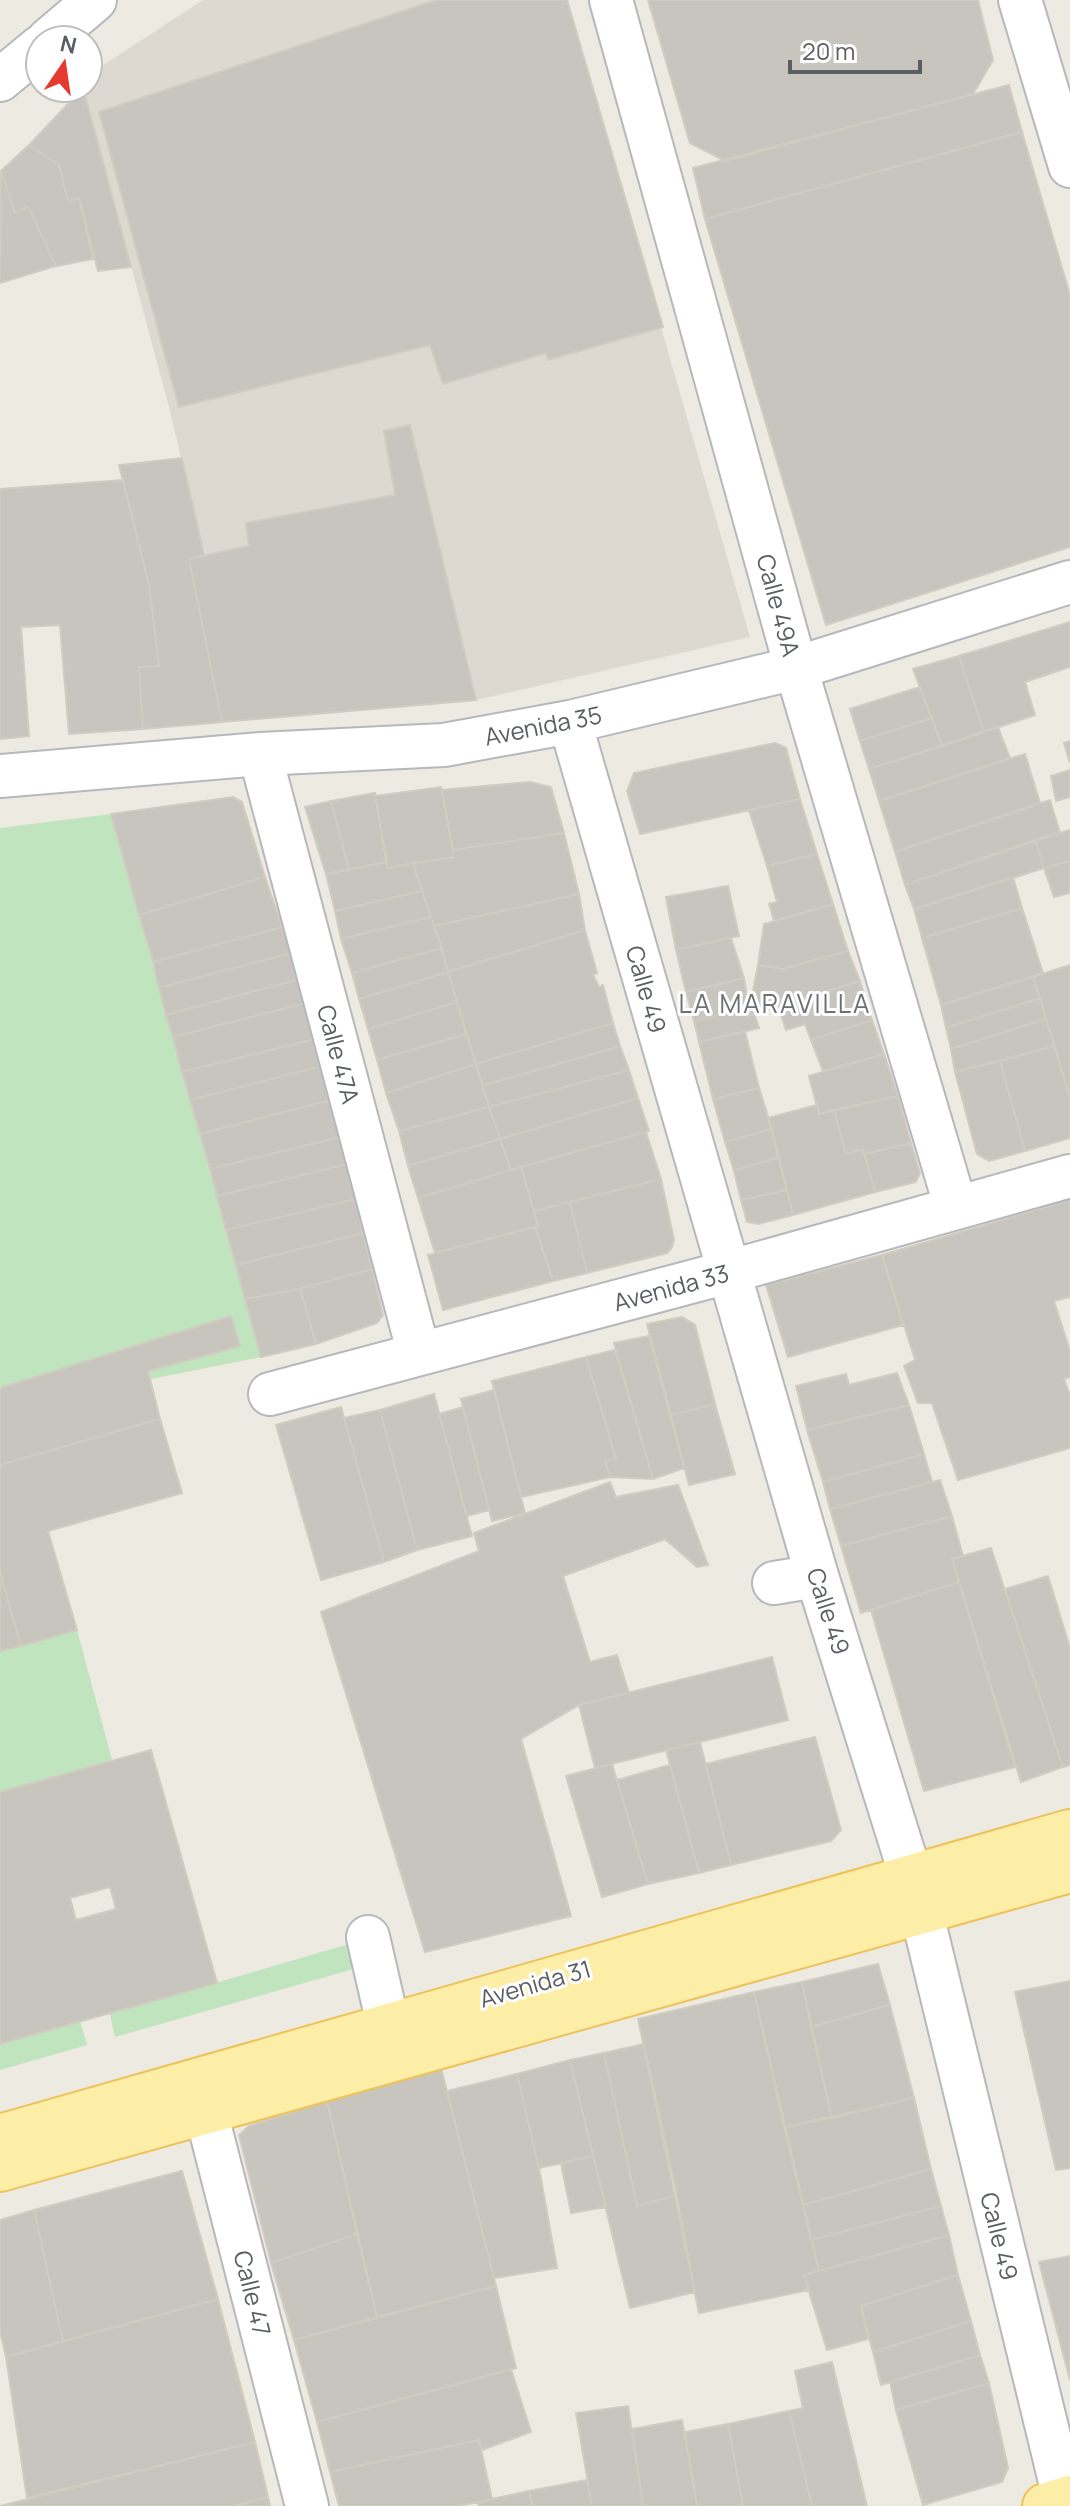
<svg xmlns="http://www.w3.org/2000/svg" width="1070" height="2506" font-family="Manrope,sans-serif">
	<rect width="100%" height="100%" fill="#edeae2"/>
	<!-- education -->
	<path fill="#ddd9d0" d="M203,0H567L750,637L476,700L222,722L189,559L204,555L169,407L83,88H88V75Z"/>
	<!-- green -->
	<path fill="#bfe4be" d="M111,814L261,1357L151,1379L160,1419L0,1465V828Z
		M77,1630L112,1760L0,1792V1651Z
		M349,1944L357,1968L115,2037L110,2014Z
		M80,2021L87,2045L0,2070V2044Z"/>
	<!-- building -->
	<path fill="#c8c5bf" stroke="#d1ccc0" stroke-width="2" fill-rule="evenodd" d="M436,0H567L663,327L548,360L546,353L443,384L430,345L179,407L99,112Z
		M648,0H978L993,60L973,94L725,161L690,143Z
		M1009,85L1022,132L705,219L693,168Z
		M83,88L131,267L98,271L79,198L68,201L59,165L29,145Z
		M1022,132L1070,295V547L826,625L705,219Z
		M29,145L59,165L68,201L79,198L93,259L56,266L28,207L15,213L1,171Z
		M1,171L15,213L28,207L56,266L0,283Z
		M410,425L476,700L222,722L189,559L249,546L246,523L395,495L384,431Z
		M182,458L204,555L189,559L222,722L143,729L139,667L159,666L149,585L119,465Z
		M123,480L149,585L159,666L139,667L143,729L69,734L60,625L21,627L29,736L0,739V489Z
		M1070,622V667L1025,682L1035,715L984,732L959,656Z
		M959,656L984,732L942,746L913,669Z
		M920,687L932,718L860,741L850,709Z
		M932,718L942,746L869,769L860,741Z
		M998,727L1010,758L879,801L869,769Z
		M1070,741V763L1064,743Z
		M775,743L786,748L800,799L640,834L627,791L634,773Z
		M1025,754L1040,803L895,852L879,801Z
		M1070,770V797L1056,801L1051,776Z
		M530,782L551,787L564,833L453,850L442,790Z
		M441,787L454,857L388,868L375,796Z
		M375,793L386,862L349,870L331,801Z
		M233,797L242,802L265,877L139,915L111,814Z
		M800,799L817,854L767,866L749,810Z
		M1050,800L1060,833L905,885L895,852Z
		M331,801L349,870L326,874L305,807Z
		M1070,830V861L1044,868L1035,840Z
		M564,833L579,894L434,926L413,863L454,857L453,850Z
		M1035,840L1044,868L914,909L905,885Z
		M817,854L833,904L774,921L769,904L777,902L767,866Z
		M1070,861V893L1054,897L1044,868Z
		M386,862L388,868L413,863L422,891L335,911L326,874Z
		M265,877L282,927L153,962L139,915Z
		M1013,877L1022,908L922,938L914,909Z
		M728,886L739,936L676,950L666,897Z
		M422,891L431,917L341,939L335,911Z
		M579,894L585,930L448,972L434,926Z
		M833,904L848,951L783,969L758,965L764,924Z
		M1022,908L1043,973L941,1005L922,938Z
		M431,917L442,948L352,973L341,939Z
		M282,927L291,953L159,988L153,962Z
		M585,930L597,973L593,975L599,987L603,985L613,1023L476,1064L448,972Z
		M731,938L744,978L686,992L676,950Z
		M442,948L448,972L359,999L352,973Z
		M848,951L860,981L748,1016L758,965L783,969Z
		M291,953L299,979L166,1015L159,988Z
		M1070,965V1099L1033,977Z
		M448,972L457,1002L368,1029L359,999Z
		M1033,977L1040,998L946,1028L941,1005Z
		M744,978L749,1008L694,1021L686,992Z
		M299,979L306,1003L173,1037L166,1015Z
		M860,981L872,1020L811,1040L805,1024L786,1030L778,1006Z
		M1040,998L1046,1019L951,1049L946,1028Z
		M457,1002L466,1034L377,1060L368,1029Z
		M306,1003L315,1039L182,1072L173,1037Z
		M749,1008L748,1016L754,1013L759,1028L699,1042L694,1021Z
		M1046,1019L1055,1046L955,1072L951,1049Z
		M872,1020L884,1054L823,1071L811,1040Z
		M613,1023L620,1046L482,1086L476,1064Z
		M745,1031L759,1088L713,1099L699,1042Z
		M466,1034L476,1064L386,1093L377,1060Z
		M315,1039L322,1066L190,1100L182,1072Z
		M620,1046L629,1070L489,1107L482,1086Z
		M1055,1046L1070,1099V1138L1025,1151L1000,1061Z
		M884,1054L898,1096L819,1114L809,1076Z
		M1000,1061L1025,1151L989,1161L977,1154L955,1072Z
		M476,1064L489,1107L399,1131L386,1093Z
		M322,1066L330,1100L200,1134L190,1100Z
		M629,1070L638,1098L500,1139L489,1107Z
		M759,1088L772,1129L725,1142L713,1099Z
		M898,1096L911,1143L864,1154L863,1149L846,1154L834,1110Z
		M638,1098L649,1131L511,1170L500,1139Z
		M330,1100L340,1137L210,1169L200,1134Z
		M817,1105L819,1114L834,1110L846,1154L863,1149L875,1192L793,1215L768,1118Z
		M489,1107L500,1139L408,1166L399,1131Z
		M772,1129L779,1157L734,1171L725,1142Z
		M646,1132L661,1179L534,1211L521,1167Z
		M340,1137L347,1164L217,1196L210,1169Z
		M500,1139L511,1170L418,1198L408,1166Z
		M911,1143L920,1173L916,1182L875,1192L864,1154Z
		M779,1157L787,1190L741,1200L734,1171Z
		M347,1164L356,1199L226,1230L217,1196Z
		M521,1167L538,1226L435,1253L418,1198Z
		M661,1179L674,1240L672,1247L667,1253L587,1273L570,1202Z
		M787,1190L793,1215L758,1224L747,1222L741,1200Z
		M356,1199L363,1233L236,1265L226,1230Z
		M1070,1200V1297L1054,1301L1070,1351V1377L1064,1379L1070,1395V1448L958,1480L932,1403H918L904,1366L915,1360L882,1255Z
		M570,1202L587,1273L553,1281L535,1227L538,1226L534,1211Z
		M535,1227L553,1281L443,1310L428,1255Z
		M363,1233L372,1269L300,1289L245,1299L236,1265Z
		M882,1255L903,1325L788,1357L766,1285Z
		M372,1269L383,1315L377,1323L316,1344L300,1289Z
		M300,1289L316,1344L261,1357L245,1299Z
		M231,1316L240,1346L148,1371L160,1419L0,1465V1388Z
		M682,1317L695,1325L715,1404L671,1415L647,1324Z
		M649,1336L684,1468L653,1479L614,1343Z
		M615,1350L653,1479L610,1477L605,1462L616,1459L586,1357Z
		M586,1357L616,1459L605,1462L610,1477L521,1497L492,1381Z
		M897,1373L909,1405L807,1430L796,1386L846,1374L849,1385Z
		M494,1390L525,1513L492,1521L461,1399Z
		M434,1394L472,1536L417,1550L380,1410Z
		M715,1404L735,1474L689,1485L671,1415Z
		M909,1405L924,1454L823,1482L807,1430Z
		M341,1407L384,1562L321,1580L276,1425Z
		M463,1407L489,1510L467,1516L439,1414Z
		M380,1410L417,1550L384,1562L344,1418Z
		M160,1419L182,1493L48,1531L77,1630L21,1646L0,1572V1465Z
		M924,1454L932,1482L830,1509L823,1482Z
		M940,1480L952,1516L841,1546L830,1509Z
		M610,1482L616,1497L678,1485L708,1565L697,1567L665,1539L563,1576L590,1662L617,1655L629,1693L579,1705L521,1739L571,1916L425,1952L321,1612L479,1551L474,1533Z
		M952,1516L963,1556L952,1559L959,1582L861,1613L841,1546Z
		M991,1548L1063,1767L1021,1782L952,1559Z
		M0,1572L21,1646L0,1651Z
		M1048,1576L1070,1648V1765L1063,1767L1005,1589Z
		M959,1582L1015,1767L924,1791L871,1610Z
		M772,1657L788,1720L595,1768L579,1705Z
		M815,1737L841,1830L831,1841L731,1865L706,1764Z
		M700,1742L731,1865L699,1873L666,1750Z
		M151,1750L217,1983L0,2044V1792ZM110,1887L116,1909L76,1920L70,1898Z
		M612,1764L648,1884L602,1897L566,1776Z
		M670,1765L699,1873L648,1884L617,1780Z
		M878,1964L890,2005L811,2027L802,1982Z
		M1070,1981V2168L1056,2170L1015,1992Z
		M802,1982L832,2118L784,2127L754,1992Z
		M754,1992L819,2271L804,2275L808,2290L699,2313L638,2019Z
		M890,2005L914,2098L832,2118L811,2027Z
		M644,2044L677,2195L637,2206L604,2053Z
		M604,2053L637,2206L677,2195L695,2292L630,2308L570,2060Z
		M570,2060L593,2156L539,2168L517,2074Z
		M441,2068L496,2286L377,2317L327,2101Z
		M517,2074L539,2168L557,2268L494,2278L447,2091Z
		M914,2098L931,2169L803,2205L784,2127Z
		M327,2101L357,2234L271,2263L239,2135L249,2126Z
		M593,2156L606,2207L571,2213L561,2163Z
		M931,2169L941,2206L811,2240L803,2205Z
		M182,2171L218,2299L63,2341L34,2210Z
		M941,2206L949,2235L819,2271L811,2240Z
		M34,2210L63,2341L6,2357L0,2332V2220Z
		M357,2234L377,2317L294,2340L271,2263Z
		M949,2235L958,2275L861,2306L868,2339L827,2350L804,2275Z
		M1070,2256V2380L1039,2262Z
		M958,2275L971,2321L873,2352L861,2306Z
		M496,2286L516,2368L317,2422L294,2340Z
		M218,2299L255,2442L27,2498L6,2357Z
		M971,2321L980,2355L881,2385L873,2352Z
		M980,2355L989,2383L896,2410L890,2382Z
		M832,2362L867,2506H812L789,2411L803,2408L795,2371Z
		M511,2369L531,2432L482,2450L479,2440L330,2472L317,2422Z
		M989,2383L1008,2468L1002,2482L923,2505L896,2410Z
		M628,2406L643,2506H592L576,2413Z
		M789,2411L812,2506H743L728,2424Z
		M682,2420L697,2506H643L632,2429Z
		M728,2424L743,2506H697L685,2432Z
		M479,2440L492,2499L459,2506H339L330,2472Z
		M255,2442L268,2497L233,2506H0Z
		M587,2480L592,2506H533L529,2491Z
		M529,2491L533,2506H479L478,2502Z
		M268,2497L270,2506H233Z"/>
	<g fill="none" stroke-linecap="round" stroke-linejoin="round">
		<defs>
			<path id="minor" d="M611,0L796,668L956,1208
				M1020,0L1070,166
				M48,40L95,0
				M0,80L40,47
				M570,722L817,1576L919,1902L1066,2506
				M260,754L419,1354
				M0,776L260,754L444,745L570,722L796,668L1070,582
				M270,1394L728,1272L1070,1176
				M774,1583L817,1576
				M368,1937L388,2024
				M198,2081L307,2506"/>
			<path id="major" d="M0,2137L1070,1832
				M0,2169L1070,1870
				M1045,2506L1070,2498"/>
		</defs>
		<!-- minor casing -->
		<use href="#minor" stroke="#b5b8bc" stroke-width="46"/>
		<!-- major casing -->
		<use href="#major" stroke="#eec25a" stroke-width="48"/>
		<!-- minor -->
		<use href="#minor" stroke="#fff" stroke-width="42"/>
		<!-- major -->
		<use href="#major" stroke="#fdeea7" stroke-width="44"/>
	</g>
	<g text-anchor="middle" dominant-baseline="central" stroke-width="6" stroke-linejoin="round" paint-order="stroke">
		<!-- street labels -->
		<g font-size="24" fill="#5a5e63" stroke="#fff">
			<text transform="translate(779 605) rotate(75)">Calle 49A</text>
			<text transform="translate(543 725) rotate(-11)">Avenida 35</text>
			<text transform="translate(647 989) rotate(74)">Calle 49</text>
			<text transform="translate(339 1054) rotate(75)">Calle 47A</text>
			<text transform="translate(671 1287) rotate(-15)">Avenida 33</text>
			<text transform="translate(829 1611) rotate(72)">Calle 49</text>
			<text transform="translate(535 1983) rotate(-16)">Avenida 31</text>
			<text transform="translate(1000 2236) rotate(76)">Calle 49</text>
			<text transform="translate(253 2293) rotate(76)">Calle 47</text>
		</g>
		<!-- neighbourhood labels -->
		<g font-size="26" letter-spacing="2" fill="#6b7075" stroke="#fff">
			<text x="775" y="1003">LA MARAVILLA</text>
		</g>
	</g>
	<!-- north arrow -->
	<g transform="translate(64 64) rotate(13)"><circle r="38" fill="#ffffff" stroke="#bdbfc1" stroke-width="2"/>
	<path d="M0-6L14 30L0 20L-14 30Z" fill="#e53a2f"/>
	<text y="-12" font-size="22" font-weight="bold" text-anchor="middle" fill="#5a5e63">N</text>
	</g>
	<!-- scale -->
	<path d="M790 60v12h130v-12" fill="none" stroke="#5a5e63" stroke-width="4"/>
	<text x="802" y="60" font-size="24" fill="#5a5e63" stroke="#ffffff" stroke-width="6" paint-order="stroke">20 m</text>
</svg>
